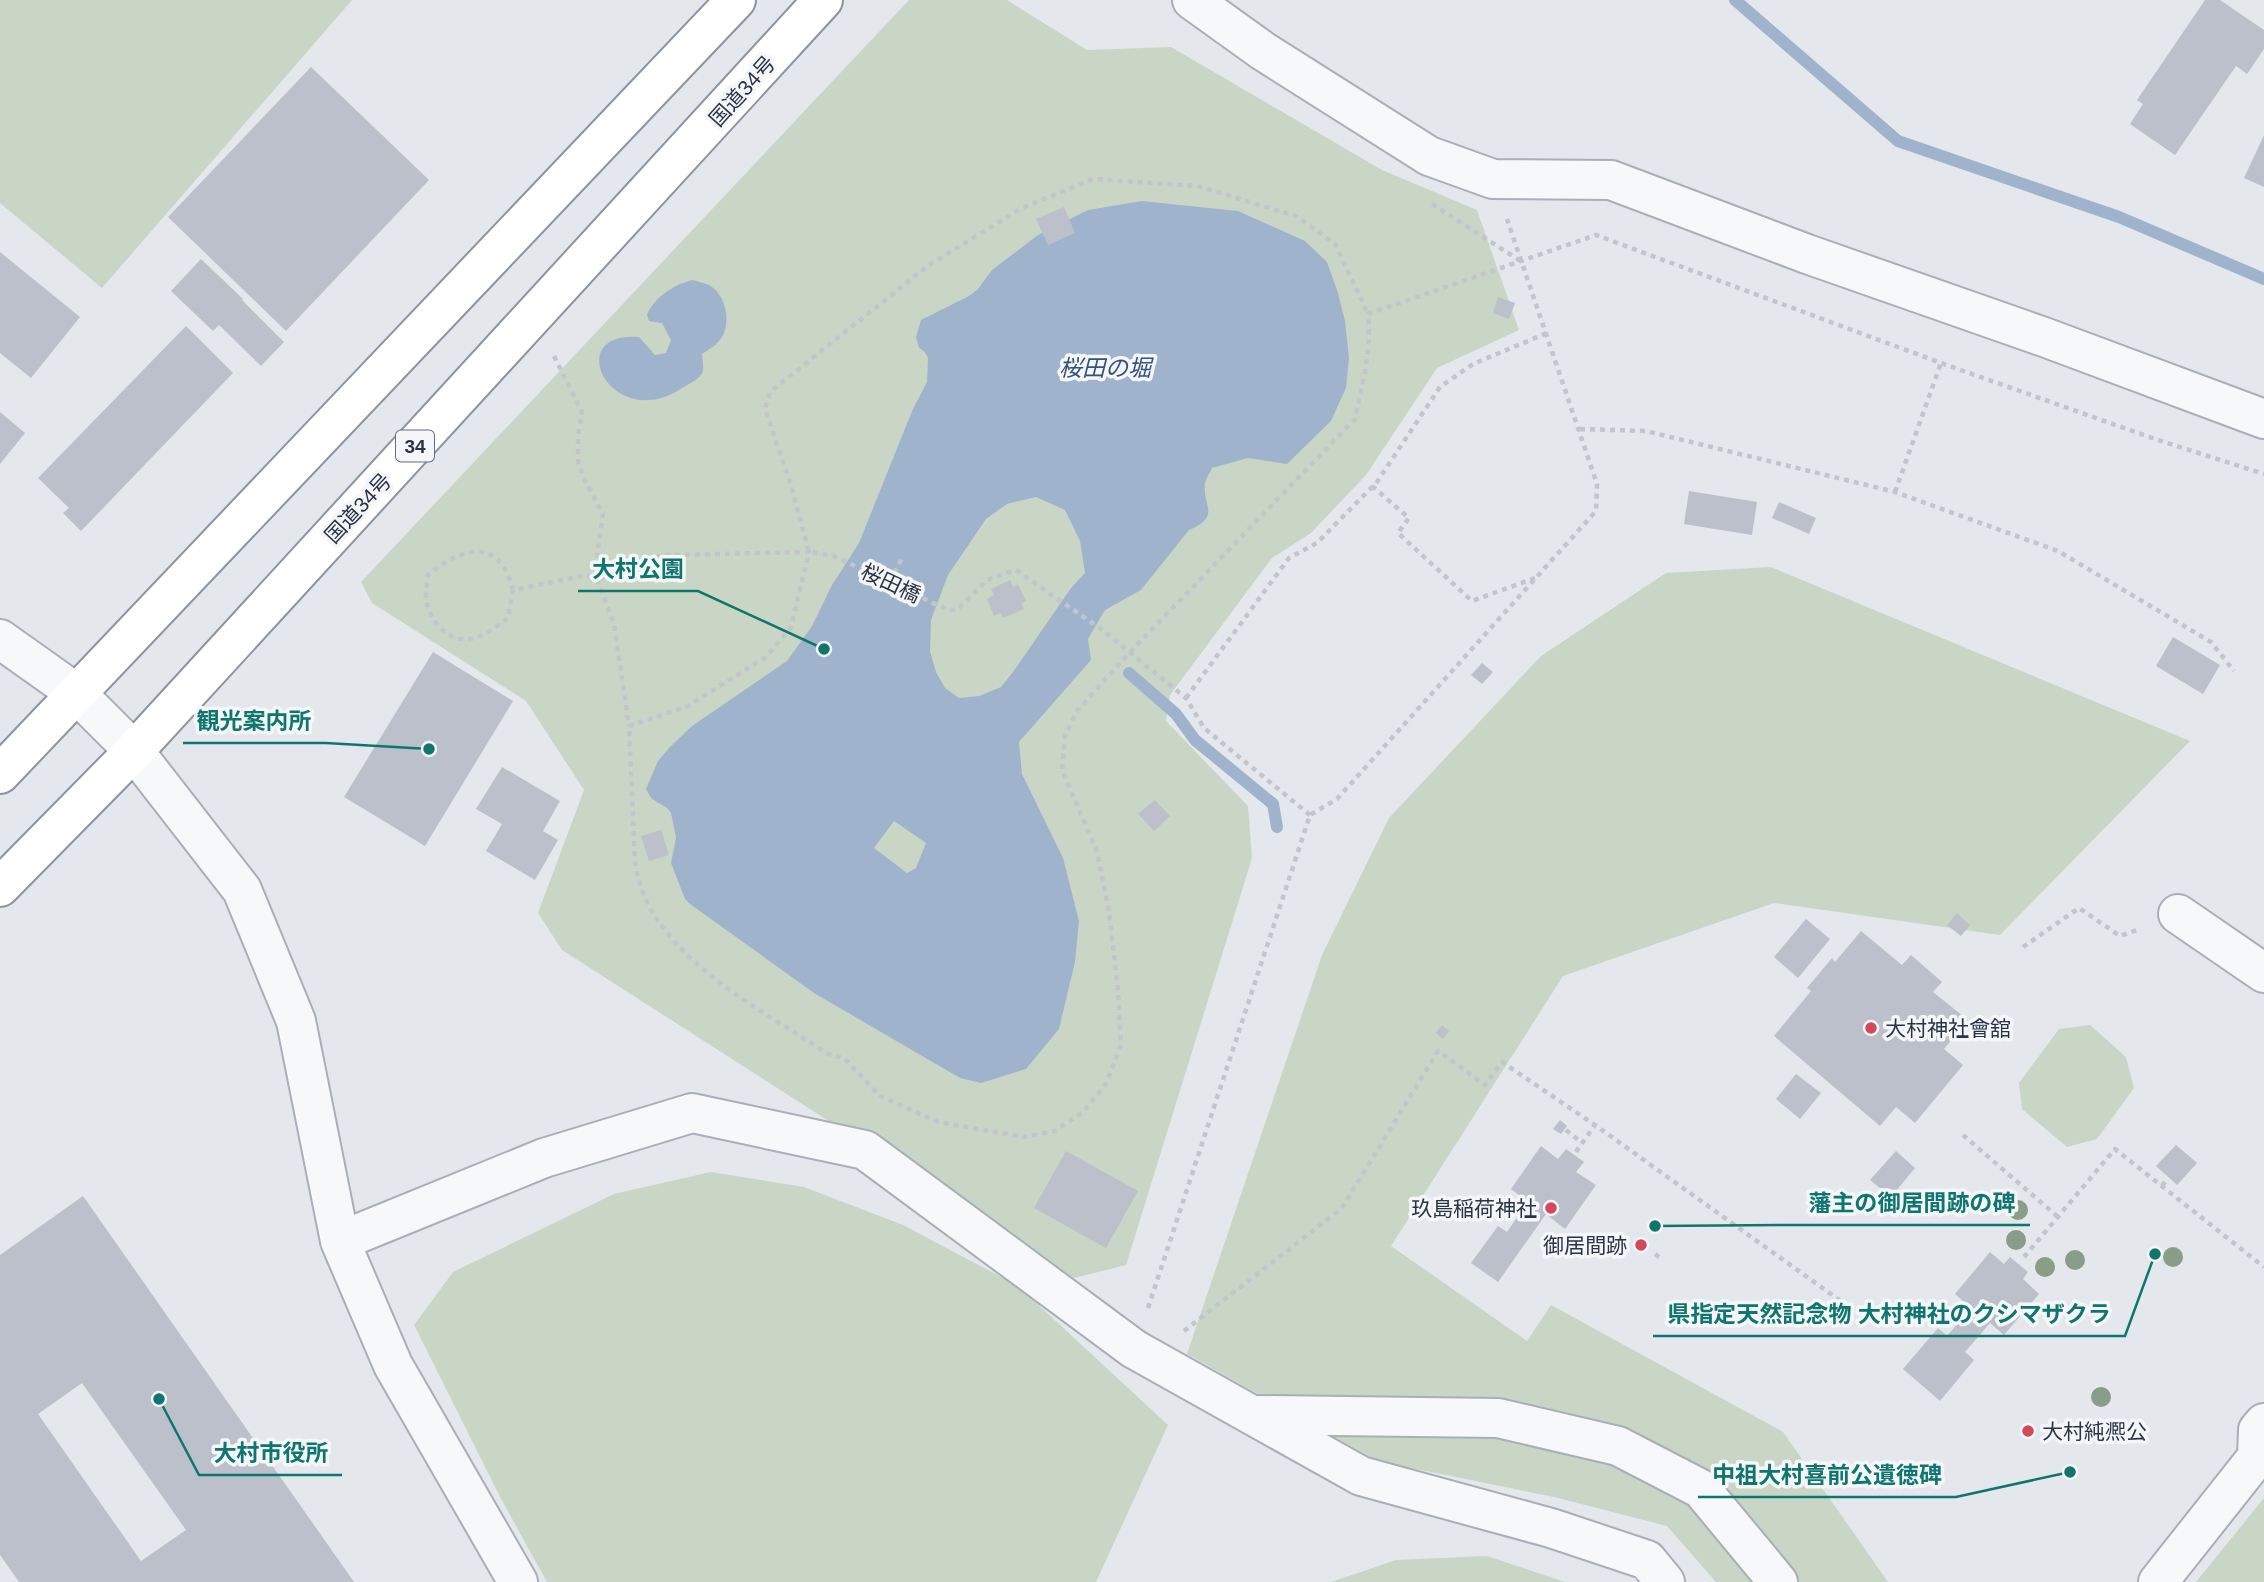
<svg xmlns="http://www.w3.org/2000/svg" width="2264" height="1582" font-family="Helvetica,'Noto Sans JP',sans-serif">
	<rect width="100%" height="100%" fill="#e4e7ec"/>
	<!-- green -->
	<path fill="#c9d6c5" d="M0,0H352L102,288L0,203Z
		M909,0H1007L1087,50L1171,47L1382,170L1477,210L1519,330L1437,368L1366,475L1311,533L1272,558L1170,695L1166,721L1248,806L1252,858L1126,1265L1074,1278L562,950L538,913L584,790L526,701L372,603L361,582Z
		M1771,567L2190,741L2000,935L1774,903L1563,976L1391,1246L1527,1341L1551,1305L1783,1432L1888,1582H1716L1667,1526L1554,1497L1377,1461L1187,1354L1322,955L1389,818L1541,656L1666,573Z
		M2090,1025L2126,1057L2134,1088L2097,1139L2067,1147L2022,1109L2019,1083L2059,1029Z
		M711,1172L804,1187L903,1225L1018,1286L1168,1425L1096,1582H547L499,1495L414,1325L453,1272L614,1194Z
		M2264,1498V1582H2196Z
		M1487,1556L1565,1582H1331L1396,1560Z"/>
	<!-- water -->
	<path fill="#9fb4cc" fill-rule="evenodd" d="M1142,201L1238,211L1305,241L1327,262L1338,293L1345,321L1349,358L1346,388L1331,421L1287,464L1248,458L1212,468C1210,473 1206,478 1205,483C1202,506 1222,516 1189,530L1141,590L1105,610L1088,639L1091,660L1019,742L1022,774L1063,858L1079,921L1075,962L1059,1029L1026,1069L981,1083L960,1078L814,993L690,904L685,899L671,863L676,838L671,813L667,808L652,799L646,789L658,761L670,747L692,726L787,661L812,626L832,585L859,543L912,411L927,382L928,358L925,352L919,348L916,337L921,320L969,296L978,289L992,270L1038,235L1088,210ZM1036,497L1065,510L1080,541L1085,573L1071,588L1013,672L1001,687L979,696L959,698L945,688L936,672L930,651L931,620L948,575L986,519L1007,504ZM894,821L926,843L916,868L907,873L874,848Z
		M693,280C698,282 705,283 709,285C727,295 732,325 720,340C715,346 708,350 702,354C702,359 704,365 703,370C702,379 686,385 679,390C610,432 561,331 639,337L655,355L666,353L671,340L662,323L649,321L647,315C653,298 676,283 693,280Z"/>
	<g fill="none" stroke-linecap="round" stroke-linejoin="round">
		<!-- stream -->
		<path stroke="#9fb4cc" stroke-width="12" d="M1735,0L1898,141L2119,217L2264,279
			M1129,673L1176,714L1195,740L1273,804L1277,827"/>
	</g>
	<!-- building -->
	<path fill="#bbc0ca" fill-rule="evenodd" d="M2205,0H2220L2264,30V49L2247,74L2236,66L2175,155L2130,124L2143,104L2137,100Z
		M311,67L429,180L286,331L168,217Z
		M2264,135V187L2244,178Z
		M1064,207L1075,233L1048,245L1036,219Z
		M0,252L80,317L31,378L0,353Z
		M201,259L243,299L242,300L284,342L261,366L219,325L213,331L171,291Z
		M1498,297L1515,303L1509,319L1493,313Z
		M186,326L233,373L81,531L63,513L69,508L38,478Z
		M0,412L25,433L0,464Z
		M1689,491L1757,502L1752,535L1684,524Z
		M1779,502L1816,518L1809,534L1772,518Z
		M1010,580L1013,587L1018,584L1026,601L1021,603L1024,609L1003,618L1001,613L994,616L987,599L994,595L991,589Z
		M2173,637L2220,665L2203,694L2156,666Z
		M433,652L513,701L425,846L344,797Z
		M1482,663L1493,672L1482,684L1471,675Z
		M502,767L560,801L543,831L558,840L535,880L486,851L502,824L476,809Z
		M1155,800L1170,816L1154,831L1138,814Z
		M661,830L669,855L649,861L641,836Z
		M1957,913L1970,925L1961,936L1947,925Z
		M1806,919L1830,939L1798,978L1774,957Z
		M1861,931L1902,965L1911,955L1942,982L1933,992L1968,1020L1944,1049L1963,1065L1915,1123L1896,1107L1880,1126L1774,1036L1811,991L1807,988L1832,958L1835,962Z
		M1442,1025L1449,1031L1443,1039L1436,1033Z
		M1796,1074L1821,1093L1800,1119L1776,1099Z
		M1560,1120L1567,1126L1561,1134L1553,1129Z
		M2176,1145L2197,1163L2177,1185L2156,1166Z
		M1541,1146L1558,1159L1566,1149L1584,1162L1576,1172L1596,1185L1565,1229L1546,1214L1498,1282L1471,1263L1498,1226L1507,1232L1528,1202L1511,1189Z
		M1066,1151L1138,1191L1106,1248L1034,1208Z
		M1896,1151L1915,1168L1891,1197L1870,1180Z
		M83,1196L354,1582H19L0,1555V1255ZM82,1383L186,1530L141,1561L38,1414Z
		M1990,1252L2004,1264L2010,1257L2028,1272L2023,1279L2039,1294L2004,1335L1990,1323L1965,1352L1974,1360L1940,1401L1903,1369L1938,1328L1947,1336L1971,1308L1955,1294Z"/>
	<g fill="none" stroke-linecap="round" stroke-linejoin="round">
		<defs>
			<path id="minor" d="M1192,0L1263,51L1429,156L1493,179L1611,180L1807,254L2044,337L2264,419
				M0,639L76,693L134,751L242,890L296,1021L340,1241L393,1365L518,1582
				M2178,914L2264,973
				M340,1241L544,1158L692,1113L865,1150L1134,1349L1361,1476L1551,1528L1647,1560L1665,1582
				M1260,1415L1498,1418L1618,1446L1701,1489L1778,1582
				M2158,1582L2257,1457L2258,1430L2264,1423"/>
			<path id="highway" d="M0,774L736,0
				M0,887L134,751L823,0"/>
		</defs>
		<!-- minor casing -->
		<use href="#minor" stroke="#a9aeb7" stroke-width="42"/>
		<!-- highway casing -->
		<use href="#highway" stroke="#8b94a3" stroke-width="42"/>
		<!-- path -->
		<path stroke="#c2c5cb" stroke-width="4.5" stroke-dasharray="5 5" stroke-linecap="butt" d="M1432,204L1522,262
			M554,356L582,412L578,436V462L584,479L603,514L597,556V580L644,559L667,555L809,552L791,627L766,657L686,707L629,726L635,861C645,952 759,1008 828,1054L844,1058L880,1096L938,1122L1023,1137L1055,1131L1083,1112L1106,1084L1121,1045L1118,990L1109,912L1097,852L1062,770L1065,736L1077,711L1130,652L1355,419C1362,385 1372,350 1368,314L1596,235L1941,363L2155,439L2264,474
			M1580,429L1646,431L1895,492L2058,551L2211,642L2234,671
			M1372,486L1409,518L1398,533L1472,601L1535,578
			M1895,492L1941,363
			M890,582L903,556
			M513,590C510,584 509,575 505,569C485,536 450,557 428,575C428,582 425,591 426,598C428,618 447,643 470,639C484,637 497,626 508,618L513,590L586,575L597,580L614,624L629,726
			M1186,698L1289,558L1317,543L1377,482L1440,387L1473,364L1547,333
			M1310,815L1204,728L1186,698L1101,629L1016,570L987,580L957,610H948L834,556L809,552L790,482L765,409L770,392L929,265L1022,208L1093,179L1197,186L1296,216L1335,244L1368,314
			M2023,947L2079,908L2120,936L2140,929
			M1566,1130L1582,1143
			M1963,1135L2058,1217
			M1576,1152L1595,1125
			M2162,1186L2167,1179
			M1655,1254L1659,1257
			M2024,1257L2115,1149L2264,1267
			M1148,1308L1310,815L1337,799L1596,511L1597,484L1507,219
			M1184,1331L1342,1208L1438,1051L1485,1085L1502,1062L1595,1125L1842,1302"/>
		<!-- minor -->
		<use href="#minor" stroke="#f7f8fa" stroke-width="38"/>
		<!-- highway -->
		<use href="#highway" stroke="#fff" stroke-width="38"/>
	</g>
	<!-- trees -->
	<g fill="#899d89">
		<circle cx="2018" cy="1210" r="10"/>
		<circle cx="2016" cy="1240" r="10"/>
		<circle cx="2173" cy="1257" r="10"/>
		<circle cx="2075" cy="1260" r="10"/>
		<circle cx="2045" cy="1267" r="10"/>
		<circle cx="2101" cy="1397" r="10"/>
	</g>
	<!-- markers -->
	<g fill="#d1495b" stroke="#f4f6f9" stroke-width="2.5">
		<circle cx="1871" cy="1028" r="7"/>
		<circle cx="1551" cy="1208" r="7"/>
		<circle cx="1641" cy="1245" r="7"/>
		<circle cx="2028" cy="1431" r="7"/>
	</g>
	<g text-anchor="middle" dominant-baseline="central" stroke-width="7" stroke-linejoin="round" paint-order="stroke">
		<!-- shield labels -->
		<rect fill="#f4f6f9" stroke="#676e7b" stroke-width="2" x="396" y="430.5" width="38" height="31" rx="5"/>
		<g font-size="19" font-weight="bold" fill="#2b3445">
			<text x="415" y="446">34</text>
		</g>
		<!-- street labels -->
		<g font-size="21" fill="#2b3445" stroke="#f4f6f9">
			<text transform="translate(742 91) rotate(-48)">国道34号</text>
			<text transform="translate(358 508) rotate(-47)">国道34号</text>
			<text transform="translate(891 583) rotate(25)">桜田橋</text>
		</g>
		<!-- poi labels -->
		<g font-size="21" fill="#2b3445" stroke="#f4f6f9" text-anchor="start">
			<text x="1885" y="1028">大村神社會舘</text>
			<text x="1537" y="1208" text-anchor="end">玖島稲荷神社</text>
			<text x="1627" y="1245" text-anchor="end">御居間跡</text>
			<text x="2042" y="1431">大村純凞公</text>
		</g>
		<!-- water labels -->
		<g font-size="23" font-style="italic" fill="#34527a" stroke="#f4f6f9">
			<text x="1105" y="368">桜田の堀</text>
		</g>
	</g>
	<!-- callouts -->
	<path fill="none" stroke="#0f766e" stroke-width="2.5" d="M824 649L698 591H578M429 749L326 743H183M1655 1226L1795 1225H2030M2155 1254L2125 1336H1653M159 1399L199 1475H342M2070 1472L1956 1497H1698"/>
	<g fill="#0f766e" stroke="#f4f6f9" stroke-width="2.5">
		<circle cx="824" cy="649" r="7"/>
		<circle cx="429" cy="749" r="7"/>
		<circle cx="1655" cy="1226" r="7"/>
		<circle cx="2155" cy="1254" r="7"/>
		<circle cx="159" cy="1399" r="7"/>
		<circle cx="2070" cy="1472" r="7"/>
	</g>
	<g font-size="23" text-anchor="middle" font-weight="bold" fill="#0f766e" stroke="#f4f6f9" stroke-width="7" stroke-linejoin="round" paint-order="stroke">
		<text x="638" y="577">大村公園</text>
		<text x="254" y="729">観光案内所</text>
		<text x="1912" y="1211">藩主の御居間跡の碑</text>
		<text x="1889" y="1322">県指定天然記念物 大村神社のクシマザクラ</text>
		<text x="271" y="1461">大村市役所</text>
		<text x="1827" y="1483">中祖大村喜前公遺徳碑</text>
	</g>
</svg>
